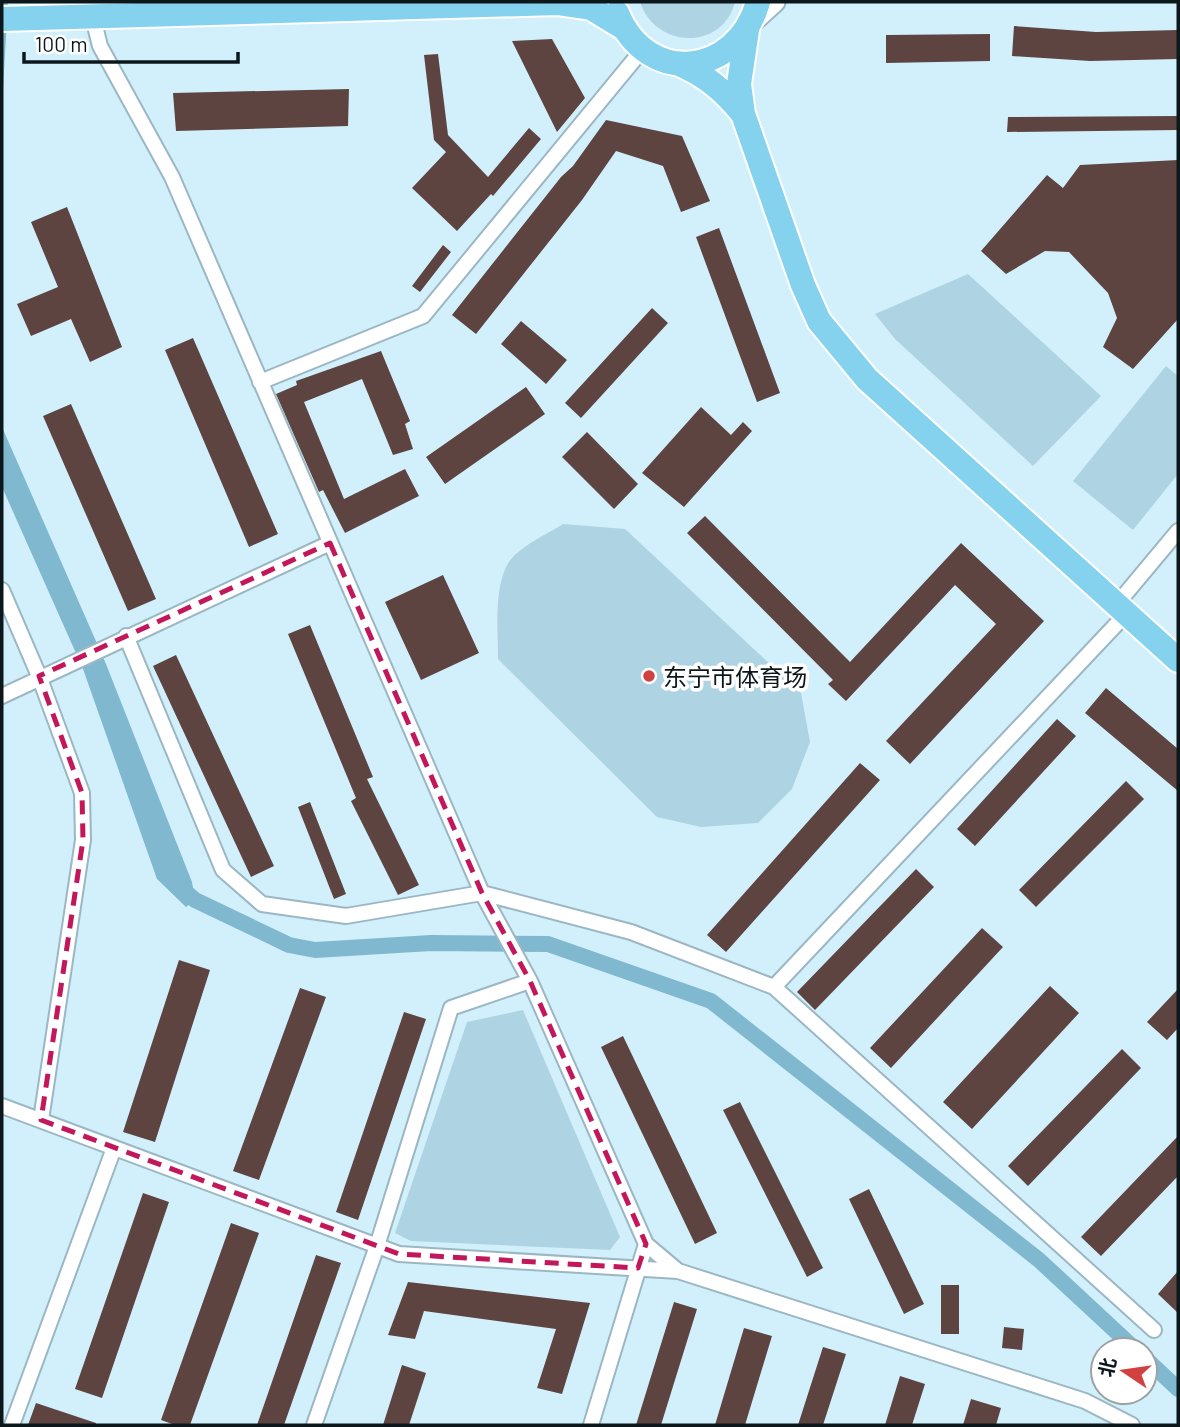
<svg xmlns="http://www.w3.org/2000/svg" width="1180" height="1427" font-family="Barlow,'Noto Sans SC',sans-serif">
	<rect width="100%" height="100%" fill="#d2f0fc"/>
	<!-- green -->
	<path fill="#aed3e2" d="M640,2H735C722,52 655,48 640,2Z
		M968,274L1101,396L1033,466L895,339L875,314Z
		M1166,366L1178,376V474L1133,530L1073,481Z
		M563,524L625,529L801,693L810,742L792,789L758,823L701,827L657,817L498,659C498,631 494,593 506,567C515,548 546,535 563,524Z
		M523,1010L620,1237L610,1250L411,1241L395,1233L467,1022Z"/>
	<!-- water -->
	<path fill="#80b9cf" d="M2,2H8L2,106Z
		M2,427L106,664L192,882L195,900L186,907L157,879L83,669L2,487Z"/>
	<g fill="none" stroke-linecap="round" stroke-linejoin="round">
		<!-- canal -->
		<path stroke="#80b9cf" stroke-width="16" d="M180,887L195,900L289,945L315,950L431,943L548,944L711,1001L1039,1260L1136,1350
			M1145,1358L1178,1389"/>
	</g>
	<!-- building -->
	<path fill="#5d4441" d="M1014,26L1096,32L1178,30V59L1090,61L1012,56Z
		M990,34V61L886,63V35Z
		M552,39L585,98L557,132L512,41Z
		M438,54L448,135L488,177L529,128L541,139L493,196L491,194L457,231L412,188L446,152L434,140L424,55Z
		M349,89L348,126L176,131L173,93Z
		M1178,116V130L1007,132L1008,117Z
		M606,120L682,136L710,201L681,212L663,166L616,151L582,200L476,334L452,315L561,177L573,166Z
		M1178,160V319L1133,369L1103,347L1117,318L1108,293L1069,252L1045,251L1006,274L981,251L1047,175L1063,188L1080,165Z
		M67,207L122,347L90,362L71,319L31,336L17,304L58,287L31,222Z
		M719,228L780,393L757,402L696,237Z
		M443,245L451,252L420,292L412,286Z
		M652,308L668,323L581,418L565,403Z
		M521,321L567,360L546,384L501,344Z
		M193,338L278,534L249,547L165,350Z
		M381,351L410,421L405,424L413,449L393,455L362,379L304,402L344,499L405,469L419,496L345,533L323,490L319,492L276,394L297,385L296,381Z
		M526,387L545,414L445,484L426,457Z
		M71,404L156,599L128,611L43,416Z
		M701,407L731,435L743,422L752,431L684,507L642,473Z
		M587,432L638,484L614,509L562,457Z
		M705,516L850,662L961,543L1044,621L910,764L886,741L996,624L955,585L846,701L828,684L833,680L687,533Z
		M443,575L479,653L421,680L385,602Z
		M310,625L373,777L367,779L419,885L398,895L351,801L356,798L288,634Z
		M176,655L274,866L251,877L153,666Z
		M1106,688L1178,749V791L1085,713Z
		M1057,719L1076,736L975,846L957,829Z
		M860,763L880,780L726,952L707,935Z
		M1126,781L1144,799L1036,907L1019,890Z
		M310,802L346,894L334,899L298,807Z
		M916,869L934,887L815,1010L797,992Z
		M982,928L1003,947L891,1068L870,1048Z
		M179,960L210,970L155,1142L123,1132Z
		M1050,986L1079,1013L972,1129L943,1102Z
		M300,988L326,997L259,1180L233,1171Z
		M1178,989V1028L1167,1040L1147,1022Z
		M404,1012L426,1019L358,1220L336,1212Z
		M623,1036L717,1233L695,1244L601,1047Z
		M1122,1049L1141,1068L1028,1186L1008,1166Z
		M740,1102L823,1268L807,1277L723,1110Z
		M1178,1136V1176L1101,1256L1081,1237Z
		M869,1189L924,1304L904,1314L849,1199Z
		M143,1193L169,1202L102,1398L75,1389Z
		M231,1223L259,1233L190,1425H175L161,1420Z
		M316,1255L341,1263L284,1425H257Z
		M1178,1271V1313L1158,1294Z
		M408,1282L590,1303L562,1394L537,1388L556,1329L424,1311L415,1339L388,1335Z
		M941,1285H959V1334H941Z
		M674,1302L697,1309L661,1425H636Z
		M1004,1327L1024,1329L1022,1350L1002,1348Z
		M744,1328L772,1336L745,1425H715Z
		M823,1347L846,1354L823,1425H798Z
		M402,1365L426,1373L409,1425H383Z
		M900,1376L925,1384L912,1425H885Z
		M971,1399L1001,1408L996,1425H963Z
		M36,1403L96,1423V1425H28Z"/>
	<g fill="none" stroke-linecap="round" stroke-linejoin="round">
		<defs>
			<path id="minor" d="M94,2L93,18L100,46L172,177L482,893L530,981L646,1244L678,1271
				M260,382L423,316L643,49
				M2,590L39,676L82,793L83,840L41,1120
				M1117,604L1178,531
				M126,636L223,870L262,904L346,916L482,893L631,932L774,987L1154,1330
				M2,696L330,543
				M774,987L1127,613
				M2,1106L399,1254L678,1271L1085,1401L1132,1425
				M12,1425L114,1148
				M314,1425L377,1246L451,1008L530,981
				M591,1425L646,1244"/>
			<path id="tertiary" d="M753,22L775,2"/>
			<path id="trunk" d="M617,13C647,87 737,77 758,2
				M2,19L557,3L591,8L624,28
				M679,64C707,76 724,91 743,114L739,84L747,30
				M743,114L803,285L819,321L867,379L1178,660"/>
		</defs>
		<!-- minor casing -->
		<use href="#minor" stroke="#9bb7c3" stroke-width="18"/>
		<!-- tertiary casing -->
		<use href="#tertiary" stroke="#9bb7c3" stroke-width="23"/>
		<!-- trunk casing -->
		<use href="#trunk" stroke="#fff" stroke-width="28"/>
		<!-- minor -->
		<use href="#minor" stroke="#fff" stroke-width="14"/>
		<!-- tertiary -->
		<use href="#tertiary" stroke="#fff" stroke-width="19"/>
		<!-- trunk -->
		<use href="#trunk" stroke="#84d2ee" stroke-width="24"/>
	</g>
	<!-- marked area -->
	<path fill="none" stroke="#c2185b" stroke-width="5" stroke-dasharray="14 9" stroke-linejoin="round" d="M330,543L482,893L530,981L646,1244L638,1268L399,1254L41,1120L83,840L82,793L39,676Z"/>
	<!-- markers -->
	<circle fill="#d04140" stroke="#fff" stroke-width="2.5" cx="649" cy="676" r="7"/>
	<g text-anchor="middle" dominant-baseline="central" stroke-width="7" stroke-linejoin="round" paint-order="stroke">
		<!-- poi labels -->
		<g font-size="24" fill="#0c171b" stroke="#fff" text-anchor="start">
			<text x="663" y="676">东宁市体育场</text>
		</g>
	</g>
	<!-- border -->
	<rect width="1180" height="1427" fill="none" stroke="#0c171b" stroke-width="7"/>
	<!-- north arrow -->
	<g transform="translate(1124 1371) rotate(283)"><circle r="33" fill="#ffffff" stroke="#9ea2a4" stroke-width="2"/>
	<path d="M0-5L12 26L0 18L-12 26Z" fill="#d04140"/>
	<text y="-10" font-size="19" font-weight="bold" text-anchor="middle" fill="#0c171b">北</text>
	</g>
	<!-- scale -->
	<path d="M24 52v10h214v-10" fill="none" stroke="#0c171b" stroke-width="3.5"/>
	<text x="35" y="52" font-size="21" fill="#0c171b" stroke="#ffffff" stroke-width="5" paint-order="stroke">100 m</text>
</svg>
